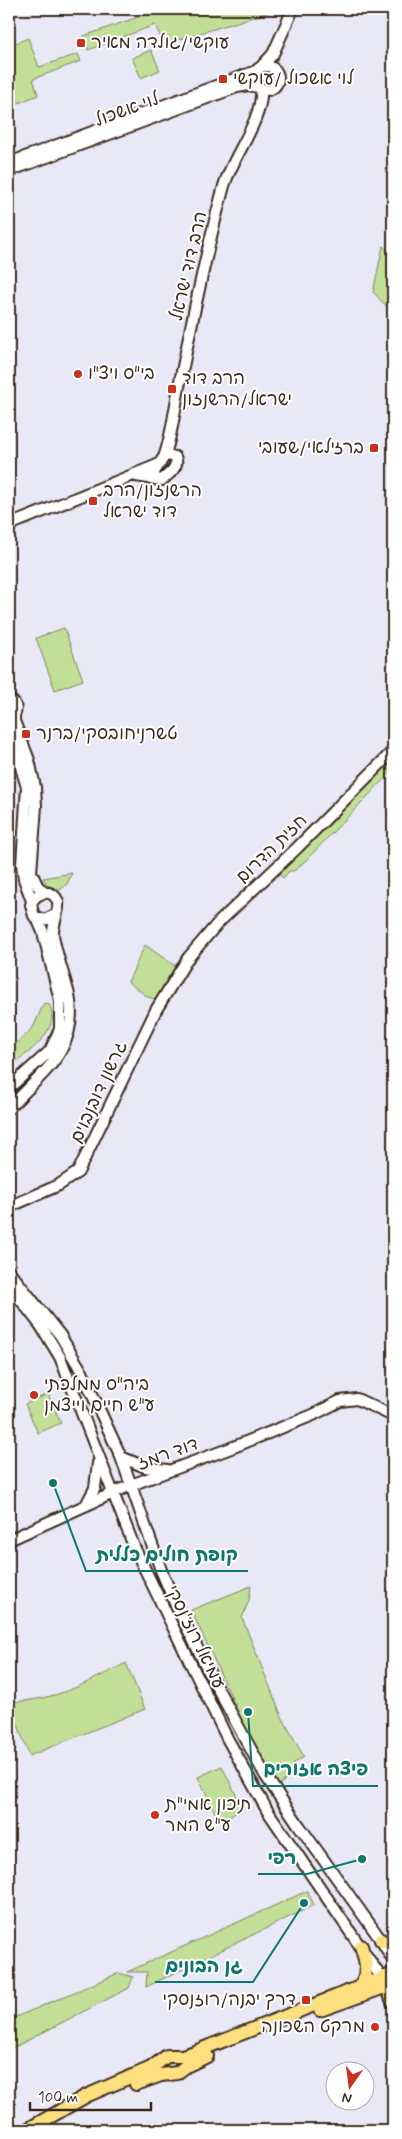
<svg xmlns="http://www.w3.org/2000/svg" width="402" height="2139" font-family="Mynerve,'Playpen Sans Hebrew',sans-serif">
	<rect width="100%" height="100%" fill="#e8e8f7"/>
	<filter id="ink" filterUnits="userSpaceOnUse"><feTurbulence type="fractalNoise" baseFrequency=".02" numOctaves="2"/><feDisplacementMap in="SourceGraphic" scale="10" xChannelSelector="R" yChannelSelector="G"/><feConvolveMatrix kernelMatrix="1 2 1 2 8 2 1 2 1" color-interpolation-filters="sRGB"/></filter>
	<g filter="url(#ink)">
		<!-- green -->
		<path fill="#c2df97" stroke="#7e845a" d="M161,9H280L164,44L155,25L88,50L84,36Z
			M28,38L39,67L78,54L81,61L33,79L38,95L11,106L9,101V46Z
			M151,50L160,70L141,78L132,58Z
			M383,246L393,256V313L373,292Z
			M64,628L83,680L55,690L36,638Z
			M393,757V769L391,772L306,860L294,871H289L283,878L278,873Z
			M72,873L67,884L60,890L47,885L43,878Z
			M145,945L178,968L159,1000L148,997L128,982Z
			M44,1003L49,1004C63,1029 27,1055 9,1066V1052L34,1026Z
			M48,1394L61,1423L38,1433L25,1404Z
			M251,1586L249,1600L242,1618L282,1717L304,1757L294,1763L288,1778L279,1785L248,1733L191,1610Z
			M126,1663L145,1709L29,1756L10,1702C57,1700 85,1684 126,1663Z
			M222,1766L243,1809L219,1821L198,1777Z
			M307,1891L314,1905L146,1987L147,1972H127Z
			M119,1973L133,1977L129,1988L9,2050V2020Z"/>
		<g fill="none" stroke-linecap="round" stroke-linejoin="round">
			<defs>
				<path id="minor" d="M262,66L273,54L293,9
					M254 78a12 12 0 1 1 24 0a12 12 0 1 1-24 0Z
					M9,163L256,71
					M9,171L237,87L248,85L258,87
					M164,457C173,434 176,397 182,372C194,310 207,248 224,186C233,155 264,119 261,88
					M136,476L162,480C169,474 180,466 175,457L168,455L164,457L154,472V478
					M9,525L160,464
					M9,699C18,704 18,714 9,719
					M14,715V721L29,760L35,787L36,806L31,872L37,885L44,893
					M9,729L27,787L22,864L24,879L32,901
					M9,1088L50,1051L60,1029V1000L43,932L37,918
					M9,1108C42,1073 80,1049 69,995C64,974 56,955 53,935C52,924 60,910 58,902C53,887 34,892 31,905L34,916L44,920L55,915
					M9,1207L59,1185L78,1172L156,1010L188,958L218,923L298,847L393,751
					M9,1271L60,1335L82,1372L121,1457L161,1570L175,1603L213,1680L265,1775L298,1824L381,1940L393,1960
					M9,1285L41,1326L60,1357L135,1549L227,1738L267,1810L385,1983
					M121,1457L145,1467L167,1470
					M86,1505L95,1488L98,1463
					M9,1540L131,1485L231,1448L313,1415L340,1401L357,1399L393,1416"/>
				<path id="major" d="M381,1940L393,1946
					M361,1946C366,1961 369,1971 361,1985
					M387,1986L393,2002
					M320,2010L393,1984
					M136,2084L161,2075L177,2073L186,2066L207,2056
					M27,2130L86,2096L151,2068L167,2056H182L192,2053L393,1974"/>
			</defs>
			<!-- minor casing -->
			<use href="#minor" stroke="#3b2a1e" stroke-width="14"/>
			<!-- major casing -->
			<use href="#major" stroke="#3b2a1e" stroke-width="16"/>
			<!-- minor -->
			<use href="#minor" stroke="#fff" stroke-width="10"/>
			<!-- major -->
			<use href="#major" stroke="#fce080" stroke-width="12"/>
		</g>
	</g>
	<!-- markers -->
	<g fill="#c8321e" stroke="#fff" stroke-width="2">
		<rect x="76" y="38" width="10" height="10" rx="2.5"/>
		<rect x="218" y="74" width="10" height="10" rx="2.5"/>
		<circle cx="78" cy="374" r="5"/>
		<rect x="167" y="384" width="10" height="10" rx="2.5"/>
		<rect x="369" y="443" width="10" height="10" rx="2.5"/>
		<rect x="88" y="496" width="10" height="10" rx="2.5"/>
		<rect x="21" y="729" width="10" height="10" rx="2.5"/>
		<circle cx="34" cy="1395" r="5"/>
		<circle cx="155" cy="1815" r="5"/>
		<rect x="301" y="1995" width="10" height="10" rx="2.5"/>
		<circle cx="375" cy="2027" r="5"/>
	</g>
	<g text-anchor="middle" dominant-baseline="central" stroke-width="4" stroke-linejoin="round" paint-order="stroke">
		<!-- poi labels -->
		<g font-size="18" fill="#3b2a1e" stroke="#fff" text-anchor="start">
			<text x="91" y="43">עוקשי/גולדה מאיר</text>
			<text x="233" y="79">לוי אשכול /עוקשי</text>
			<text x="88" y="374">בי"ס ויצ"ו</text>
			<text x="182" y="379">הרב דוד<tspan x="182" dy="21">ישראל/הרשנזון</tspan></text>
			<text x="364" y="448" text-anchor="end">ברזילאי/שעובי</text>
			<text x="103" y="491">הרשנזון/הרב<tspan x="103" dy="21">דוד ישראל</tspan></text>
			<text x="36" y="734">טשרניחובסקי/ברנר</text>
			<text x="44" y="1385">ביה"ס ממלכתי<tspan x="44" dy="21">ע"ש חיים וייצמן</tspan></text>
			<text x="165" y="1805">תיכון אמי"ת<tspan x="165" dy="21">ע"ש המר</tspan></text>
			<text x="296" y="2000" text-anchor="end">דרך יבנה/רוזנסקי</text>
			<text x="365" y="2027" text-anchor="end">מרקט השכונה</text>
		</g>
		<!-- street labels -->
		<g font-size="18" fill="#3b2a1e" stroke="#fff">
			<text transform="translate(127 110) rotate(-20)">לוי אשכול</text>
			<text transform="translate(189 266) rotate(-77)">הרב דוד ישראל</text>
			<text transform="translate(272 849) rotate(-44)">חזית הדרום</text>
			<text transform="translate(99 1092) rotate(-65)">גרשון דובנבוים</text>
			<text transform="translate(168 1454) rotate(-20)">דוד רמז</text>
			<text transform="translate(195 1637) rotate(64)">עמיאל רוז'נסקי</text>
		</g>
	</g>
	<!-- callouts -->
	<path fill="none" stroke="#0f766e" stroke-width="2" d="M53 1483L86 1571H248M248 1712L253 1786H378M362 1859L307 1874H258M304 1903L253 1982H155"/>
	<g fill="#0f766e" stroke="#fff" stroke-width="2">
		<circle cx="53" cy="1483" r="5"/>
		<circle cx="248" cy="1712" r="5"/>
		<circle cx="362" cy="1859" r="5"/>
		<circle cx="304" cy="1903" r="5"/>
	</g>
	<g font-size="19" text-anchor="middle" font-weight="bold" fill="#0f766e" stroke="#fff" stroke-width="4" stroke-linejoin="round" paint-order="stroke">
		<text x="167" y="1561">קופת חולים כללית</text>
		<text x="316" y="1775">פיצה אזורים</text>
		<text x="282" y="1864">רפי</text>
		<text x="204" y="1972">גן הבונים</text>
	</g>
	<!-- margin -->
	<rect width="402" height="2139" fill="none" stroke="#fff" stroke-width="30"/>
	<rect x="15" y="15" width="372" height="2109" fill="none" stroke="#3b2a1e" stroke-width="2" filter="url(#ink)"/>
	<!-- north arrow -->
	<g transform="translate(350 2086) rotate(194)"><circle r="24" fill="#ffffff" stroke="#b1aaa5"/>
	<path d="M0-4L9 19L0 12L-9 19Z" fill="#c8321e"/>
	<text y="-8" font-size="14" font-weight="bold" text-anchor="middle" fill="#3b2a1e">N</text>
	</g>
	<!-- scale -->
	<path d="M30 2102v8h121v-8" fill="none" stroke="#3b2a1e" stroke-width="2.5"/>
	<text x="38" y="2102" font-size="15" fill="#3b2a1e" stroke="#ffffff" stroke-width="4" paint-order="stroke">100 m</text>
</svg>
